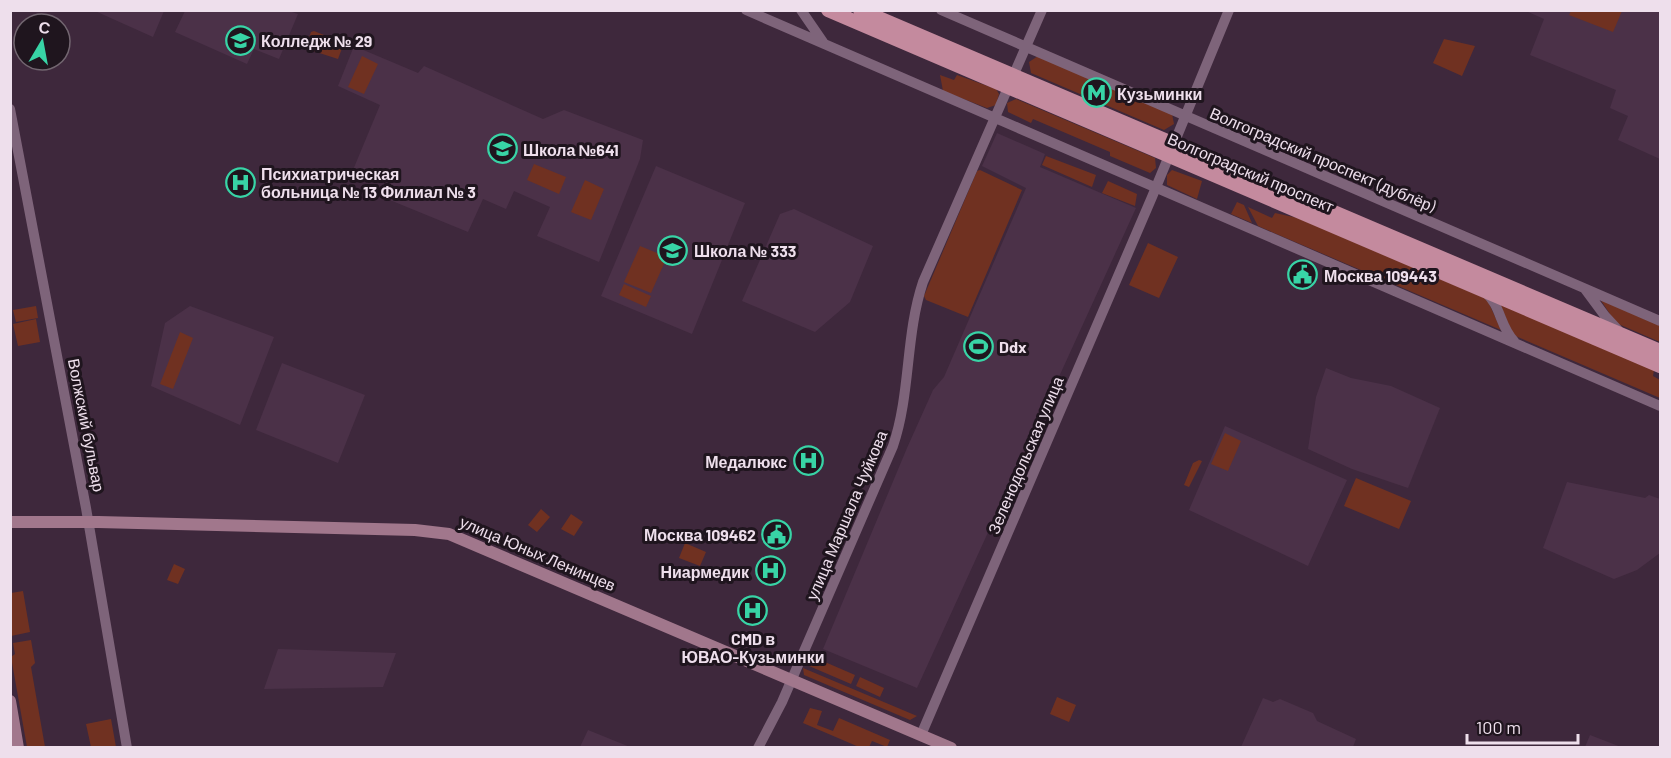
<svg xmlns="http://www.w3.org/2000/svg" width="1671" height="758" font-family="Barlow,sans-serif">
	<rect width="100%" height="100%" fill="#3e283c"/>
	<!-- built -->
	<path fill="#4b3148" d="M95,11H164L153,37Z
		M289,11L298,14L279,59L254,49L247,64L175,32L185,11Z
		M1526,11H1660V159L1618,140L1628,116L1610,108L1616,90L1530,55L1544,19Z
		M354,46L418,73L424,66L543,119L564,110L643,140L640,159L599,262L537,236L550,207L514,191L506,209L483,199L468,232L380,196L385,183L353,170L380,105L338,86Z
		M997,133L1045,154L1040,167L1136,208L917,688L823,649L907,448L933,390L944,377L1026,188L982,166Z
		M656,166L745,203L692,334L601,296Z
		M794,209L873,246L850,302L815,332L742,301L780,214Z
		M190,306L274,337L240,425L151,386L165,323Z
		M282,363L365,395L338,463L256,430Z
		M1326,368L1351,378L1391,386L1440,408L1408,488L1352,469L1308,449L1316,397Z
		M1225,426L1347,480L1308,566L1189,510Z
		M1567,482L1645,498L1649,495L1660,499V553L1637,570L1614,579L1543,548Z
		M278,649L396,653L383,687L264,689Z
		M1263,698L1273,702L1280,699L1313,713L1317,721L1356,739L1353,747H1241Z
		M588,730L630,747H580Z
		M1590,735L1621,747H1585Z"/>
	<!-- green -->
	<path fill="#703121" d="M1571,11V10L1622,11L1613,32L1569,15Z
		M314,31L344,43L338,59L307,49L306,46L311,32Z
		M1444,39L1475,46L1462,76L1433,63Z
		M362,56L378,64L364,94L348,87Z
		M1038,56L1172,114L1174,124L1164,130L1031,73L1029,62Z
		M940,75L954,80L957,75L996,89L999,94L996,105L987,108L943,91Z
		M1016,99L1155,158L1156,168L1150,173L1110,156V152L1033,119L1031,123L1008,112L1007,103Z
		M1046,156L1096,175L1092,187L1042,165Z
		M534,164L566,177L559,194L527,180Z
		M980,170L1022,190L968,317L926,300L924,296L977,171Z
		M1172,170L1202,181L1197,199L1167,185V175Z
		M585,180L604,189L591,220L571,212Z
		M1108,181L1137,194L1135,206L1102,193Z
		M1237,202L1244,205L1252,223L1231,214Z
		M1248,207L1272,218L1275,213L1298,218L1487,299L1501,330L1258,226Z
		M1148,243L1178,257L1159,298L1129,285Z
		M640,246L667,257L651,293L624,282Z
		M624,284L651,296L646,307L619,295Z
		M1598,296L1660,322V342L1616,323Z
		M1500,304L1654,370L1653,376L1660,380V398L1513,335Z
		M36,306L38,318L16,322L13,310Z
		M36,319L40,342L18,346L13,324Z
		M180,332L193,338L173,389L160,384Z
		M1225,433L1241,441L1228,471L1211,464Z
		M1199,460L1202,461L1189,487L1184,485L1193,463Z
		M1356,478L1411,501L1399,529L1344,506Z
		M541,509L550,517L537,532L528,525Z
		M571,514L583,522L574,536L561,529Z
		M685,543L706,552L700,566L679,558Z
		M174,564L185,569L178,584L167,580Z
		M23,591L30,632L11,636V593Z
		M31,640L35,663L31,667L45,747H27L11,657L15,654L13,643Z
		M813,653L819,656L818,659L855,675L851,684L809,666Z
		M803,668L917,716L910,720L804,675Z
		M860,677L884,688L880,697L856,686Z
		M1057,697L1076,705L1069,722L1050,714Z
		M810,708L822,711L817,725L833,731L839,718L890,740L887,747L872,741L869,747H859L803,723Z
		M111,719L116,747H91L86,724Z"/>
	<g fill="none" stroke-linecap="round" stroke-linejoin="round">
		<!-- tertiary -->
		<path stroke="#7e647a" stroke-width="10" d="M746,10L1660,406
			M801,10L823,42
			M941,10L1660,321
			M10,109L86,508L127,748
			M1585,289L1605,316L1618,330
			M1486,293C1501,306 1500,327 1514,341
			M921,735L1152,197L1229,10
			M758,748L782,702L893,446C911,393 905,336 923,282L1042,10"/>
		<!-- secondary -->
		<path stroke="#a1778c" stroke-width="12" d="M10,522H98L415,530L449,534L951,748
			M10,701L18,748"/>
		<!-- primary -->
		<path stroke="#c48a9e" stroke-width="14" d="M828,10L1660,366
			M860,10L1660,351"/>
	</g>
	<!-- icons -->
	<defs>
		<symbol id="university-ring" viewBox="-11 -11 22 22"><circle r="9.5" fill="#1f151e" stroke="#38d4a6" stroke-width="1.5"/><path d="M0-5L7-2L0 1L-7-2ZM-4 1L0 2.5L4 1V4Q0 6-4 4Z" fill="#38d4a6"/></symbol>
		<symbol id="metro-ring" viewBox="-11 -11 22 22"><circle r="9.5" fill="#1f151e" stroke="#38d4a6" stroke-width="1.5"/><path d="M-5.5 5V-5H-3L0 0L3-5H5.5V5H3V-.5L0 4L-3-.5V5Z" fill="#38d4a6"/></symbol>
		<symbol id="school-ring" viewBox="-11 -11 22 22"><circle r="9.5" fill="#1f151e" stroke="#38d4a6" stroke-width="1.5"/><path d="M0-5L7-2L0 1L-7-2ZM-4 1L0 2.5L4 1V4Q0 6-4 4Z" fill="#38d4a6"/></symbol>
		<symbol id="hospital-ring" viewBox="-11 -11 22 22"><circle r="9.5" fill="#1f151e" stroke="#38d4a6" stroke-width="1.5"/><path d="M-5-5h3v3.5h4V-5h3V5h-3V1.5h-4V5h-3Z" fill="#38d4a6"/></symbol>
		<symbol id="civic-ring" viewBox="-11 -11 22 22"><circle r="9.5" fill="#1f151e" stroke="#38d4a6" stroke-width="1.5"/><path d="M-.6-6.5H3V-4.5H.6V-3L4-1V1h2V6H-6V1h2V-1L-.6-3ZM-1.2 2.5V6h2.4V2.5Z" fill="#38d4a6"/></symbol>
		<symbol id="stadium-ring" viewBox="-11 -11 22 22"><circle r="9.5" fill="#1f151e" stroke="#38d4a6" stroke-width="1.5"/><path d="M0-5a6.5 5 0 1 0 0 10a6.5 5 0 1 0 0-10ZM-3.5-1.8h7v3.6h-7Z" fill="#38d4a6"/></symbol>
	</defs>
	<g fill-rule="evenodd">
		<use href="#university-ring" x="224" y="24" width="33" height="33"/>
		<use href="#metro-ring" x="1080" y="76" width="33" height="33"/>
		<use href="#school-ring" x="486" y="132" width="33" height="33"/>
		<use href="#hospital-ring" x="224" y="166" width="33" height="33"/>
		<use href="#school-ring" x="656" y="234" width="33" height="33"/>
		<use href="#civic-ring" x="1286" y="258" width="33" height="33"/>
		<use href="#stadium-ring" x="962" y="330" width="33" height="33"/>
		<use href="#hospital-ring" x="792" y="444" width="33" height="33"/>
		<use href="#civic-ring" x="760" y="518" width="33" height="33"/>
		<use href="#hospital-ring" x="754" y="554" width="33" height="33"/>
		<use href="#hospital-ring" x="736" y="594" width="33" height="33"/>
	</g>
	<g text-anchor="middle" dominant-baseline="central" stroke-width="6" stroke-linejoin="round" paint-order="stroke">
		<!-- poi labels -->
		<g font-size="16" font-weight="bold" fill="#eedfec" stroke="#1f151e" text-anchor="start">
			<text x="261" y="40">Колледж № 29</text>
			<text x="1117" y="93">Кузьминки</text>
			<text x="523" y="149">Школа №641</text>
			<text x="261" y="173">Психиатрическая<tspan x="261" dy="18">больница № 13 Филиал № 3</tspan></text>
			<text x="694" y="250">Школа № 333</text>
			<text x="1324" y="275">Москва 109443</text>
			<text x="999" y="346">Ddx</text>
			<text x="787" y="461" text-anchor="end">Медалюкс</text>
			<text x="756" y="534" text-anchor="end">Москва 109462</text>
			<text x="749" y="571" text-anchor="end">Ниармедик</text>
			<text x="753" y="638" text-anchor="middle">CMD в<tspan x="753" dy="18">ЮВАО-Кузьминки</tspan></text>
		</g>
		<!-- street labels -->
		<g font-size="16" fill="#eedfec" stroke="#1f151e">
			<text transform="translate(1323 159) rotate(23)">Волгоградский проспект (дублёр)</text>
			<text transform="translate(1251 172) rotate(23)">Волгоградский проспект</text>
			<text transform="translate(87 425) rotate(79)">Волжский бульвар</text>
			<text transform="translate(1025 455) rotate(-67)">Зеленодольская улица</text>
			<text transform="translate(846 515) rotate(-67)">улица Маршала Чуйкова</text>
			<text transform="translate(538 553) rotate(23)">улица Юных Ленинцев</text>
		</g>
	</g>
	<!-- border -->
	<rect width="1671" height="758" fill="none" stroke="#eedfec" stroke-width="24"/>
	<!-- north arrow -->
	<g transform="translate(42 42) rotate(10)"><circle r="28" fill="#1f151e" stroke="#726670" stroke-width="1.5"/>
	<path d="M0-4.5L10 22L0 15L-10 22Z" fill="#38d4a6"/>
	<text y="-9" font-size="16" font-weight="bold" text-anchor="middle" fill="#eedfec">С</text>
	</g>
	<!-- scale -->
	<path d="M1467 734v9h111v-9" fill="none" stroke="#eedfec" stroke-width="3"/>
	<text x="1476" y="734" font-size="18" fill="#eedfec" stroke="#1f151e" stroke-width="4.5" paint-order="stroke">100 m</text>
</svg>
